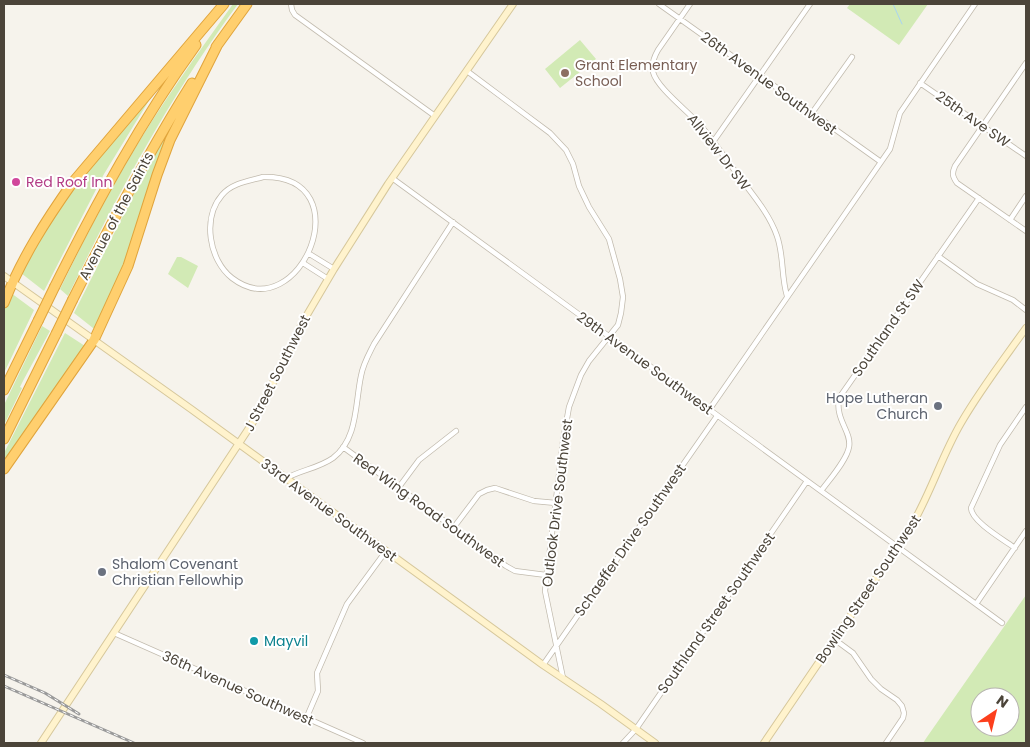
<svg xmlns="http://www.w3.org/2000/svg" width="1030" height="747" font-family="Poppins,sans-serif">
	<rect width="100%" height="100%" fill="#f6f3ec"/>
	<!-- green -->
	<path fill="#d2eab5" fill-rule="evenodd" d="M233,4H238C170,96 118,193 68,296L60,289C82,244 105,199 131,155C162,103 198,53 233,4Z
		M850,4H928L899,45L847,8Z
		M580,40L596,59L560,88L545,69Z
		M153,94L104,174L44,291L21,273L56,211L78,180Z
		M178,115L123,270L95,328H93L74,313L146,170Z
		M177,257H181L198,266L188,288L168,274Z
		M11,293L34,310L4,373V309Z
		M42,326L50,331L24,379L20,387L22,388L4,425V405Z
		M65,333L85,346L4,464V453Z
		M1026,595V743H923L927,737ZM980,697H1010V727H980Z"/>
	<g fill="none" stroke-linecap="round" stroke-linejoin="round">
		<!-- stream -->
		<path stroke="#a9d4f2" stroke-width="1" d="M893,4L902,24"/>
		<defs>
			<path id="street" d="M291,4L292,10L295,15L435,116
				M659,4L881,162
				M690,4L658,50C654,57 651,64 653,72C657,88 689,112 701,126C714,142 726,159 738,175C752,194 769,213 777,236C784,256 781,276 787,296
				M1026,63L955,166C952,173 952,176 957,183L1026,231
				M467,71L550,133L566,150L573,164L579,186L589,207L609,239L620,279L623,297L621,313L618,325L589,361L581,375L569,407L563,441L545,591L563,678
				M920,83L1026,156
				M812,113L852,57
				M713,142L810,4
				M263,177C364,175 300,330 232,278C209,260 202,218 222,195C232,183 249,181 263,177Z
				M392,178L1002,623
				M1010,220L1026,196
				M308,253L334,269
				M938,256L977,284L1013,300L1026,310
				M303,263L328,279
				M709,410L890,149L900,113L975,4
				M343,447L506,566L515,571L546,575
				M287,478C301,470 319,468 333,458C358,439 355,404 361,376C363,364 369,354 374,344L453,222
				M399,487L419,460L456,431
				M821,491C829,480 847,460 849,447C852,432 835,420 839,398L979,198
				M454,527L479,494L487,490L495,488L534,501L556,503
				M1015,548C1004,540 971,521 971,508L1000,445L1026,407
				M976,604L1026,531
				M114,633L363,743
				M834,639L853,653L871,679L881,689L897,700L902,706L904,713L903,718L886,743
				M543,665L717,416
				M306,719L318,691L317,673L347,604L386,551
				M623,743L636,729L807,481"/>
			<path id="secondary" d="M4,276L191,409L543,665L601,704L655,743
				M41,743L255,419L304,320L334,269L388,184L513,4
				M764,743L909,530C930,496 941,457 961,423C980,390 1004,359 1026,328"/>
			<path id="highway" d="M216,47L247,4
				M55,286C97,202 141,121 196,45
				M73,299C110,225 148,153 192,83
				M4,303C21,259 46,220 73,182L224,4
				M4,390L38,321
				M4,439L56,334
				M4,469L94,340L128,266L157,175L170,140L218,44"/>
		</defs>
		<!-- street casing -->
		<use href="#street" stroke="#c2bbae" stroke-width="6"/>
		<!-- secondary casing -->
		<use href="#secondary" stroke="#d6c79b" stroke-width="8"/>
		<!-- highway casing -->
		<use href="#highway" stroke="#e0a43c" stroke-width="11"/>
		<!-- street -->
		<use href="#street" stroke="#fff" stroke-width="4.5"/>
		<!-- secondary -->
		<use href="#secondary" stroke="#fff3cd" stroke-width="6"/>
		<!-- highway -->
		<use href="#highway" stroke="#ffcf6e" stroke-width="9"/>
		<defs>
			<path id="rail" d="M4,675L45,693L79,714
				M4,686L134,743"/>
		</defs>
		<!-- rail casing -->
		<use href="#rail" stroke="#9a9a9a" stroke-width="3"/>
		<!-- rail -->
		<use href="#rail" stroke="#fff" stroke-width="1" stroke-dasharray="4" stroke-linecap="butt"/>
		<defs>
			<path id="highway-bridge" d="M38,321L55,286
				M56,334L73,299"/>
		</defs>
		<!-- highway-bridge casing -->
		<use href="#highway-bridge" stroke="#e0a43c" stroke-width="11" stroke-linecap="butt"/>
		<!-- highway-bridge -->
		<use href="#highway-bridge" stroke="#ffcf6e" stroke-width="9"/>
	</g>
	<!-- markers -->
	<circle fill="#8d6e63" stroke="#fff" stroke-width="2" cx="565" cy="73" r="5"/>
	<circle fill="#d1479c" stroke="#fff" stroke-width="2" cx="16" cy="182" r="5"/>
	<g fill="#6b7280" stroke="#fff" stroke-width="2">
		<circle cx="938" cy="406" r="5"/>
		<circle cx="102" cy="572" r="5"/>
	</g>
	<circle fill="#0f9aa8" stroke="#fff" stroke-width="2" cx="254" cy="641" r="5"/>
	<g text-anchor="middle" dominant-baseline="central" stroke-width="4" stroke-linejoin="round" paint-order="stroke">
		<!-- education labels -->
		<g font-size="14" fill="#785e54" stroke="#fff" text-anchor="start">
			<text x="575" y="65">Grant Elementary<tspan x="575" dy="16">School</tspan></text>
		</g>
		<!-- street labels -->
		<g font-size="14" fill="#4b4439" stroke="#fff">
			<text transform="translate(769 83) rotate(36)">26th Avenue Southwest</text>
			<text transform="translate(973 119) rotate(35)">25th Ave SW</text>
			<text transform="translate(719 152) rotate(52)">Allview Dr SW</text>
			<text transform="translate(116 216) rotate(-62)">Avenue of the Saints</text>
			<text transform="translate(888 328) rotate(-55)">Southland St SW</text>
			<text transform="translate(645 363) rotate(36)">29th Avenue Southwest</text>
			<text transform="translate(277 373) rotate(-63)">J Street Southwest</text>
			<text transform="translate(557 503) rotate(-83)">Outlook Drive Southwest</text>
			<text transform="translate(329 510) rotate(36)">33rd Avenue Southwest</text>
			<text transform="translate(429 510) rotate(36)">Red Wing Road Southwest</text>
			<text transform="translate(630 540) rotate(-55)">Schaeffer Drive Southwest</text>
			<text transform="translate(868 589) rotate(-56)">Bowling Street Southwest</text>
			<text transform="translate(716 613) rotate(-55)">Southland Street Southwest</text>
			<text transform="translate(238 688) rotate(24)">36th Avenue Southwest</text>
		</g>
		<!-- hotel labels -->
		<g font-size="14" fill="#b23c85" stroke="#fff" text-anchor="start">
			<text x="26" y="182">Red Roof Inn</text>
		</g>
		<!-- worship labels -->
		<g font-size="14" fill="#5b616d" stroke="#fff" text-anchor="end">
			<text x="928" y="398">Hope Lutheran<tspan x="928" dy="16">Church</tspan></text>
			<text x="112" y="564" text-anchor="start">Shalom Covenant<tspan x="112" dy="16">Christian Fellowhip</tspan></text>
		</g>
		<!-- culture labels -->
		<g font-size="14" fill="#0d838f" stroke="#fff" text-anchor="start">
			<text x="264" y="641">Mayvil</text>
		</g>
	</g>
	<!-- border -->
	<rect width="1030" height="747" fill="none" stroke="#4b4439" stroke-width="10"/>
	<!-- north arrow -->
	<g transform="translate(995 712) rotate(35)"><circle r="24" fill="#ffffff" stroke="#b7b4b0"/>
	<path d="M0-4L9 19L0 12L-9 19Z" fill="#fc3f1d"/>
	<text y="-8" font-size="14" font-weight="bold" text-anchor="middle" fill="#4b4439">N</text>
	</g>
</svg>
